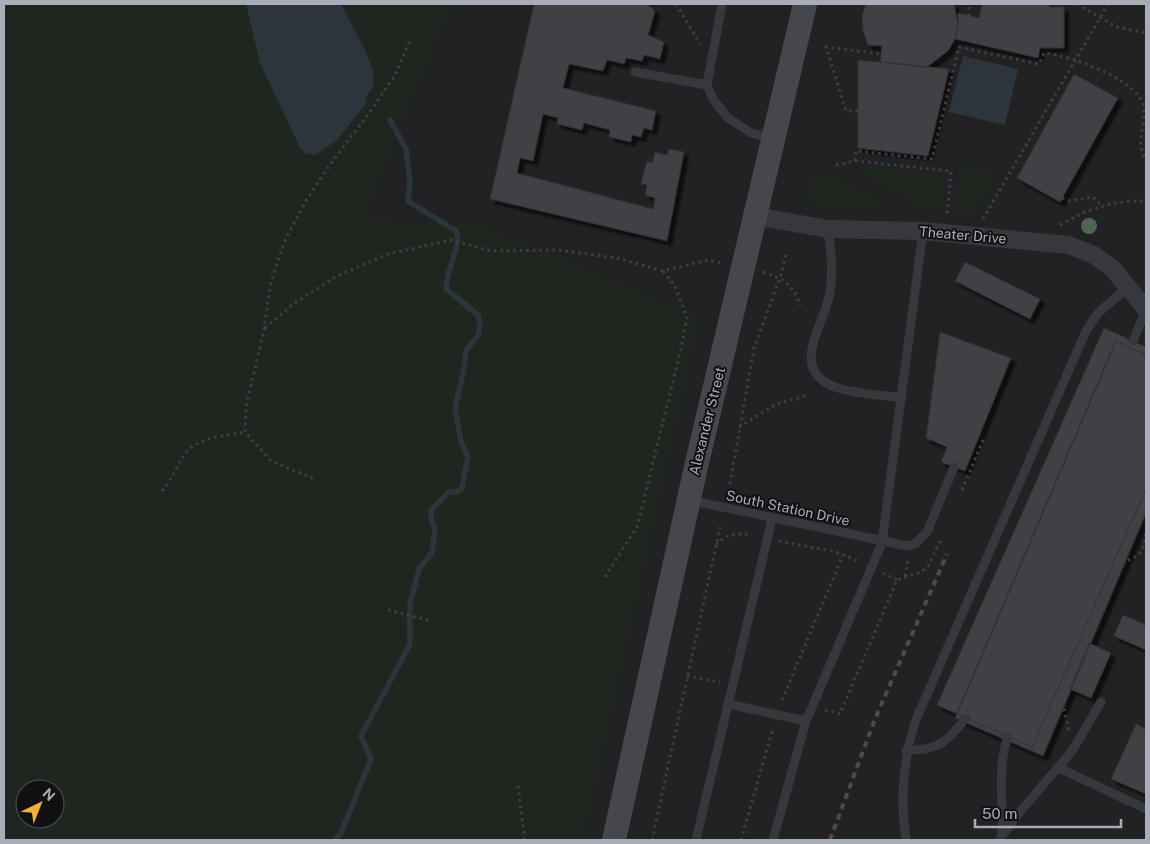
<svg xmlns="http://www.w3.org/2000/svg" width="1150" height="844" font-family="'Public Sans',sans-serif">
	<defs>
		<filter id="shadow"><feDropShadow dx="4.5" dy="4.5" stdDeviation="1" flood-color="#0009"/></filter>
	</defs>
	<rect width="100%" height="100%" fill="#161618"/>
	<!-- built -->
	<path fill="#222225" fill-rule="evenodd" d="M4,4H1146V840H4ZM25,789H55V819H25Z"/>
	<!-- green -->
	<path fill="#1e261f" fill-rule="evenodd" d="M4,4H453L364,218L477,222L701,317L584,840H4ZM25,789H55V819H25Z
		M866,166L947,175L946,183H944L945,199L941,211L919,209V207L912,206L910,200L894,195V190L885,189V187L878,186V183L866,181L860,173L861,168Z
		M957,166L999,171L975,215L954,213L951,210L956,176L963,175Z
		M809,171L828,172L846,183H855L854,188L874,194L873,199H881L882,203L890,206V210L823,206L806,201Z"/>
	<!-- water -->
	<path fill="#2c353c" d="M246,4H341L364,48L373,71V87L366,98L365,105L337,140L316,155L306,154L300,148L260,63Z
		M963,56L1018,69L1005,125L949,112Z"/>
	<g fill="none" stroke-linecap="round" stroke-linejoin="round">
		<!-- stream -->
		<path stroke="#2c353c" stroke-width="5.5" d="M335,840L341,833L371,759L361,736L410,644V603L419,569L432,552L435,531L431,518V510L449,492H457L462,488L468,457L461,442L455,409L464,369L466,350L478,336L480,326L478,315L446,289C446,268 462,248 456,231L408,201L410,182L406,149L390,120"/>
	</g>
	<!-- building -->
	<path fill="#404145" stroke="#303034" filter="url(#shadow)" d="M534,4H647L655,11L648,35L664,42L660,59L644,55L642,61L626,58L624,64L607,60L603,71L569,64L563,88L656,111L652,130L644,128L641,137L632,135L631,142L609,137L610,130L584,123L582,130L557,124L558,118L543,114L533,161L520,158L517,173L653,209L655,198L645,195L647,185L641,184L647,161L652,163L655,152L667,155L669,149L684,152L667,241L490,199Z
		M866,4H954L958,24L955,39L948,51L927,67L880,62L882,46L868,45L863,31L862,16Z
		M982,4H1050L1049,7H1064V48H1040L1038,58L955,39L958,24V13L979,18Z
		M858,60L949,69L928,156L858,148Z
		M1074,74L1118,98L1060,202L1017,178Z
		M965,262L1040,299L1030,319L955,281Z
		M1104,328L1146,347V489L1032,747L937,705Z
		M940,332L1011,358L965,471L941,462L947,447L926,438Z
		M1116,341L1146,355V513L1043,756L955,718Z
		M1116,341L1146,355V513L1043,756L955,718Z
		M1123,615L1146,625V650L1114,636Z
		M1089,643L1111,653L1091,698L1070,689Z
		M1136,724L1146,729V794L1111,779Z"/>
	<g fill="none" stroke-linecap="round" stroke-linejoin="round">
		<!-- path -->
		<path stroke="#3d3f44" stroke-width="3" stroke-dasharray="2.5 4" stroke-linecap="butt" d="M676,4L700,44
			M1077,4L1117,27L1146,33
			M969,16V4
			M858,111H846L826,47L881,54
			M855,161L856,151L932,159L959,47L1039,64L1044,53C1068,55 1141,80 1144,108C1146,128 1134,141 1146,160
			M836,165L855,161L951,171L947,216
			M1062,198L1070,201L1093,197L1101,205
			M983,219L1108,4
			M1060,225C1088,209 1113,200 1146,201
			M763,272C782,278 795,285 800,306
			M265,328L293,304L337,276L388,254L452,240L491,251L558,250L617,258L663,271L708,260L722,263
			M739,427L776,404L806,396
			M313,478L271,461L245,432L246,407L264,329L271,281L285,240L307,199L327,169L369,113L395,75L410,40
			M730,484L754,348L780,278L787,251
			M962,490L984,438
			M162,491C172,480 176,467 184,455C196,437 227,436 245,432
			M779,541L836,552L858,561
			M716,545C728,533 736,533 752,535
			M883,573L897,580
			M905,576L908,560
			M605,577L637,527L682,345L687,317L675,286L663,271
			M388,610L432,621
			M687,676L720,682
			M782,700L843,555
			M825,710L840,714L897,580L921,572L928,566L941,539
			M1069,730L1061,696V690L1113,573C1128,552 1143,566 1146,533
			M518,786L525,840
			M652,840L720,527
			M741,840L773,728"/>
		<!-- lane -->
		<path stroke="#37383d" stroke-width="9" d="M722,4L707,85L713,99L727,117L751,133L773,139
			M635,72L707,85
			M828,229C831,252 834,274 829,297C822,328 788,372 838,388C858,394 882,395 902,398
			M1133,341L1146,310
			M689,500L908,546L916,543L927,532L954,467
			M728,704L806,721
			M906,750C938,751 947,742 966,718
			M1059,768L1146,809
			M1002,835C1003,803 997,766 1008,737
			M696,840L772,519
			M773,840L806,721L882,543L923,231
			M906,840C900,800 903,761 915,722L1086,331L1098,313L1128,287
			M999,840L1018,814L1072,751L1101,702"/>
		<!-- street -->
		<path stroke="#37383d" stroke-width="18" d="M755,216L828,229L923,231L1069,245L1094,255L1112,268L1146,309"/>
		<!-- secondary -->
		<path stroke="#45474d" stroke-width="24" d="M614,840L696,467L805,4"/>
		<!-- rail -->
		<path stroke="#4a4c52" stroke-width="4" stroke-dasharray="6 5" stroke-linecap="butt" d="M830,840L875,719L947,554"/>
	</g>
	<!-- trees -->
	<circle fill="#506452" cx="1089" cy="226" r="8"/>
	<g text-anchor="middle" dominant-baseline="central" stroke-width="4" stroke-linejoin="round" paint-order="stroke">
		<!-- street labels -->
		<g font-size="14" fill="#a8adb8" stroke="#111113">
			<text transform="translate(963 235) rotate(5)">Theater Drive</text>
			<text transform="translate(707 421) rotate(-76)">Alexander Street</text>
			<text transform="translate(788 508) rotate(12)">South Station Drive</text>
		</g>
	</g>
	<!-- border -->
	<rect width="1150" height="844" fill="none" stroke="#a8adb8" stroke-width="10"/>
	<!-- north arrow -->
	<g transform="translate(40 804) rotate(43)"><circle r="24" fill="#111113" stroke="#4d4f55"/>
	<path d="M0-4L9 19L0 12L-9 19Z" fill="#f2b134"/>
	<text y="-8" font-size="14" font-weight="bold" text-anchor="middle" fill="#a8adb8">N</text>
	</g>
	<!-- scale -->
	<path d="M975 819v8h146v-8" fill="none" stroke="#a8adb8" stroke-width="2.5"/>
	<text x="982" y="819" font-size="15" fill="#a8adb8" stroke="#111113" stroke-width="4" paint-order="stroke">50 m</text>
</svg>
